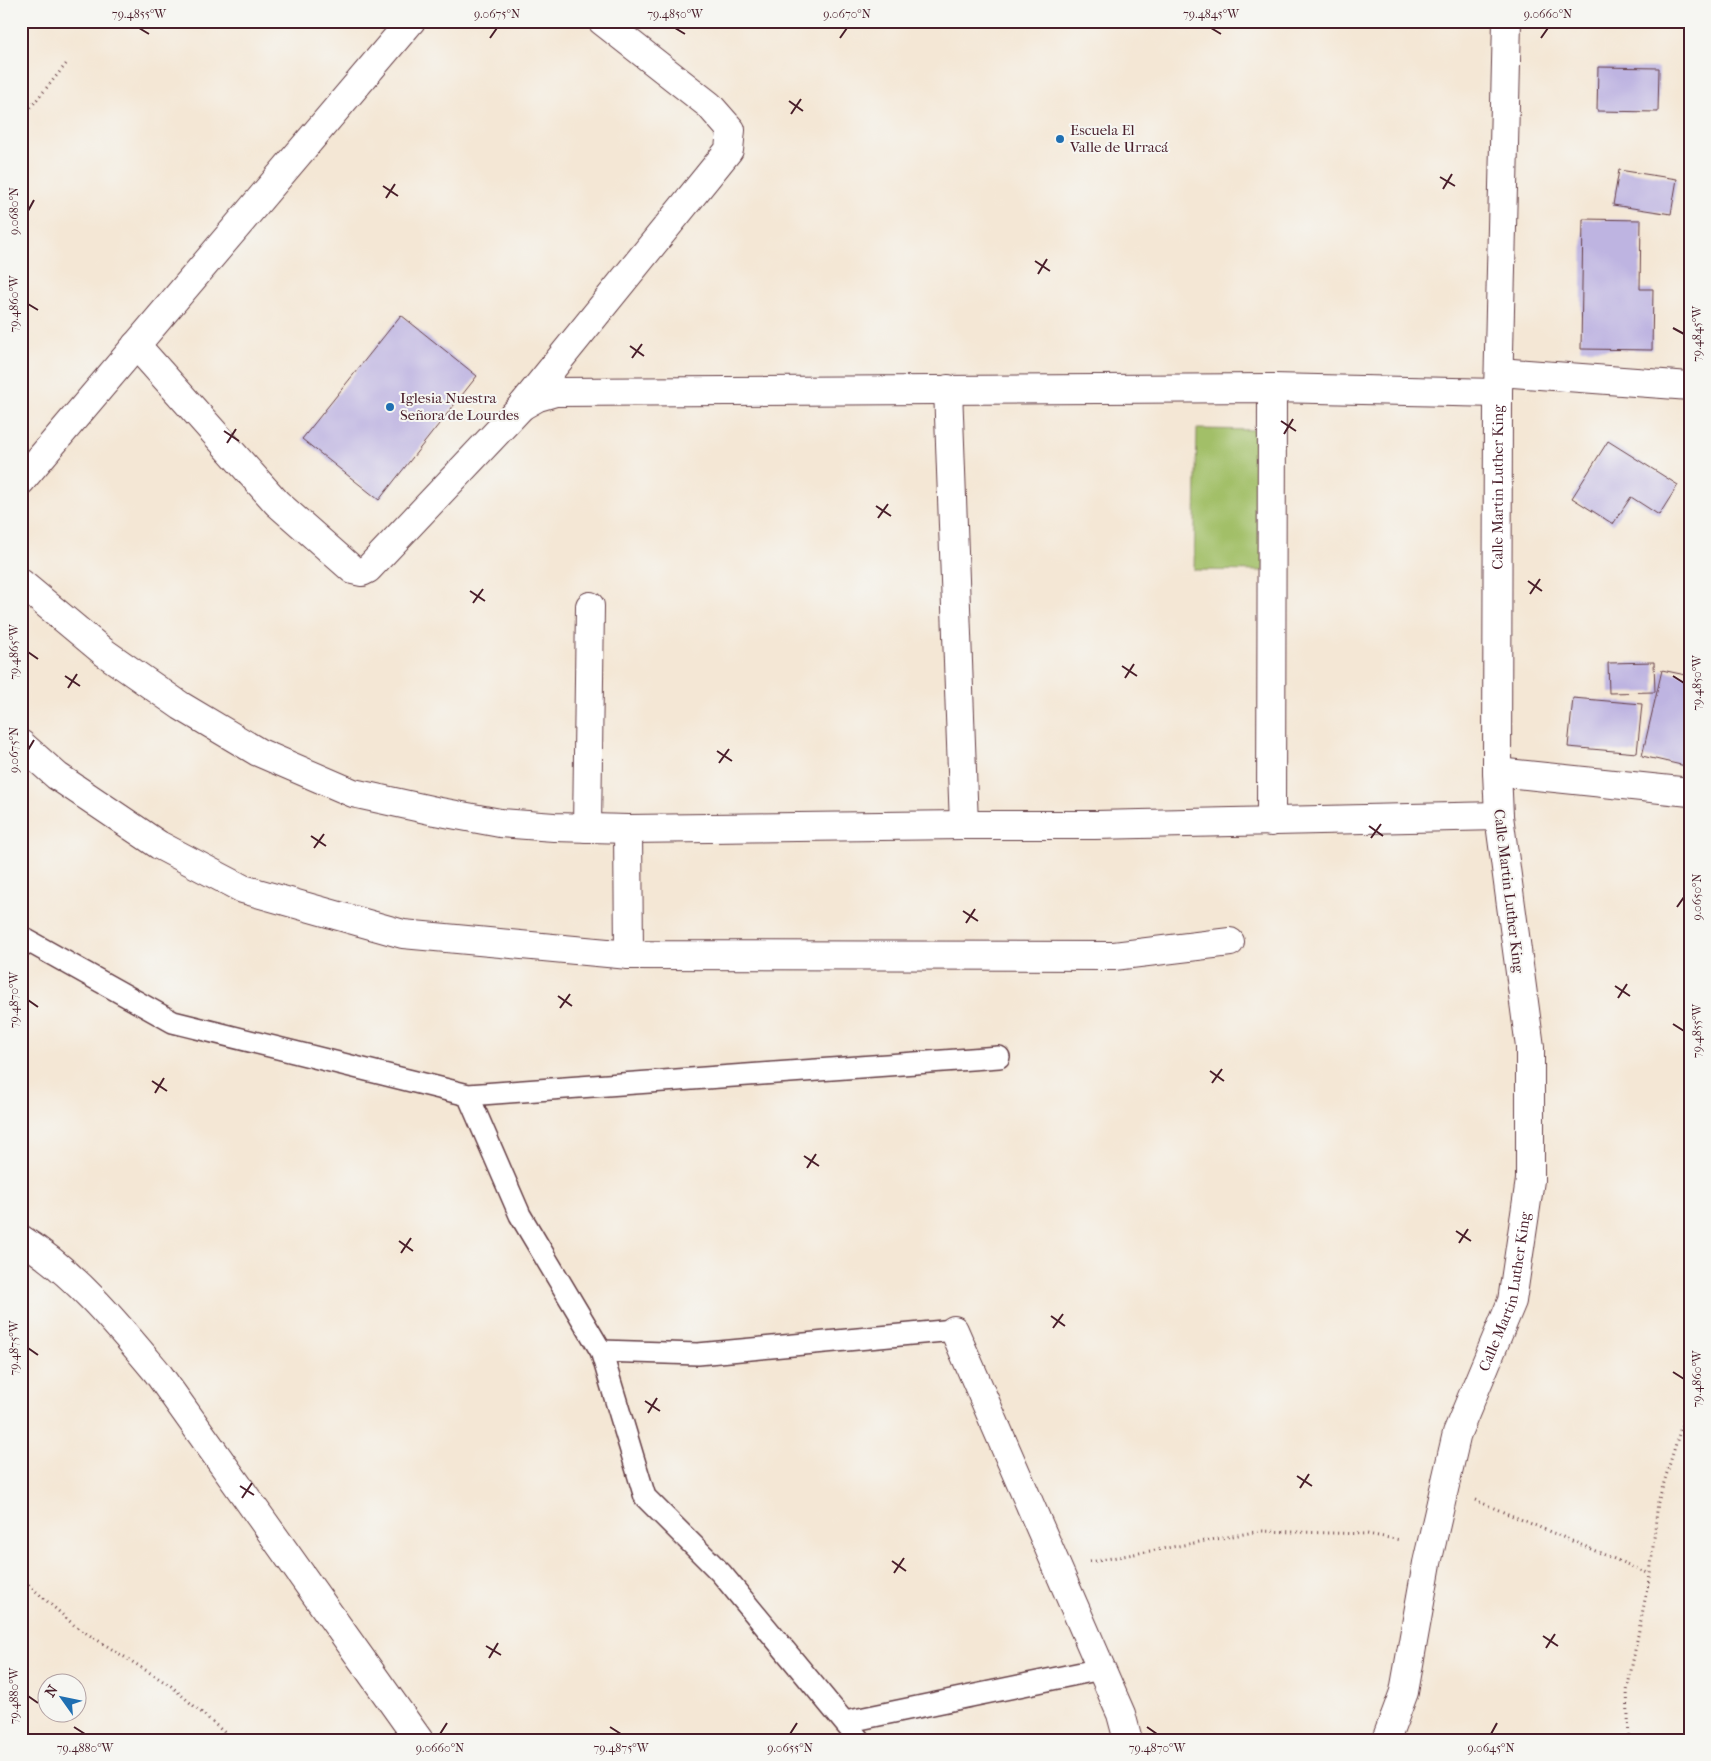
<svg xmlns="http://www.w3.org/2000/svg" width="1711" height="1761" font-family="'IM FELL French Canon',serif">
	<rect width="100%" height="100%" fill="#f6f6f2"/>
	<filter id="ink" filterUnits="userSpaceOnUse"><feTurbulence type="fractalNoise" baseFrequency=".02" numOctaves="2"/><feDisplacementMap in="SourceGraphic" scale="10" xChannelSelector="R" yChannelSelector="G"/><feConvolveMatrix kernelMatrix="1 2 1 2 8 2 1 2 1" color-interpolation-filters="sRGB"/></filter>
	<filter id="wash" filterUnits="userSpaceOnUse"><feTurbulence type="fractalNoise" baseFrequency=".0096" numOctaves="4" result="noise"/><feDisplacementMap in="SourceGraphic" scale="20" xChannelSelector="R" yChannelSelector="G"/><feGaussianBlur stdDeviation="1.12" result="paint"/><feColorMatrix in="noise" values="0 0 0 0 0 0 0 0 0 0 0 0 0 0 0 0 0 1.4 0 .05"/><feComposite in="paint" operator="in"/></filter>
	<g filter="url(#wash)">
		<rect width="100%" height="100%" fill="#f4e7d5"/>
		<!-- green -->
		<path fill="#a2bf67" stroke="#766f49" d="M1197,429L1267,430L1264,571L1194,570Z"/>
		<g id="blocks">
			<!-- building -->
			<path fill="#beb4e1" d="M1598,67L1659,68L1658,112L1597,111Z
				M1619,170L1677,179L1671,214L1613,205Z
				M1583,219L1641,220L1640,289H1653L1652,350L1581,349Z
				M401,315L477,376L379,500L302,439Z
				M1608,441L1678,485L1659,515L1631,497L1613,524L1572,498Z
				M1654,662L1655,692L1609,693L1608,663Z
				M1662,670L1690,676V767L1642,756Z
				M1573,698L1642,704L1637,753L1568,747Z"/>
		</g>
	</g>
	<g filter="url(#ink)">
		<use href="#blocks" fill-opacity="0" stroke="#643d44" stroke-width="1"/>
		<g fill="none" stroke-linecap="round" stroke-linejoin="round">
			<defs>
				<path id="service" d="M21,937L173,1022L468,1095L999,1057
					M468,1095L520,1215L601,1351L645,1497L721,1573L859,1740
					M601,1351L698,1354L954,1330
					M845,1722L1101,1669"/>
				<g id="minor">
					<path d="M136,345L277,503L353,570L362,572L368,569L521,407L729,150L731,130L709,105L602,21"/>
					<path d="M1499,372L1690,386"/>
					<path d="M948,389L964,825"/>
					<path d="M522,406L538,397L555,392L1272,388L1498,393"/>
					<path d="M21,583L105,653L181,706L258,752L353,793L435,811L500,823L554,827L628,829L964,825H1095L1499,816"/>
					<path d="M21,744L57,776L159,845L243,889L403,934L629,955L1114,956L1230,942"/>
					<path d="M1497,772L1690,792"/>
					<path d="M1271,822L1272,388"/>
					<path d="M587,828L590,606"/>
					<path d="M628,829L629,955"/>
					<path d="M21,1239C75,1273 117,1324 157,1372L419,1740"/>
					<path d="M954,1330L1121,1714L1128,1740"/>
					<path id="s1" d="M1386,1740L1404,1692L1427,1563L1457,1433L1512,1301L1530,1180V1047L1499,816L1497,772L1498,393L1507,21"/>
				</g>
				<path id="tertiary" d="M21,481L411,21"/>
			</defs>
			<!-- service casing -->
			<use href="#service" stroke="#643d44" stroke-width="24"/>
			<!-- minor casing -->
			<use href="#minor" stroke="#643d44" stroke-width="30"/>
			<!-- tertiary casing -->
			<use href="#tertiary" stroke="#643d44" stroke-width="30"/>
			<!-- path -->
			<path stroke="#643d44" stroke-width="3" stroke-dasharray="1 4" stroke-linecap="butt" d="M21,119L67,63
				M1475,1500L1650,1574
				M1090,1562L1260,1531L1367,1534L1401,1540
				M21,1578L75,1626L171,1686L233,1740
				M1629,1740L1627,1691L1650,1574L1658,1502L1690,1398"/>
			<!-- service -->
			<use href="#service" stroke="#fff" stroke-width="21"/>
			<!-- minor -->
			<use href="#minor" stroke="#fff" stroke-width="28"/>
			<!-- tertiary -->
			<use href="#tertiary" stroke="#fff" stroke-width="28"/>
		</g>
	</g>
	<!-- ticks -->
	<path fill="none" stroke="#4a1f2b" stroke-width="2" d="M139,28L149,34M675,28L685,34M1211,28L1221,34M490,38L497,28M840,38L847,28M1541,38L1548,28M789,101L803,111M791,114L801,99M1440,177L1455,186M383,186L398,196M1443,189L1452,174M386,198L395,184M28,211L34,200M1035,261L1050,271M1038,274L1047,259M28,304L38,310M1673,328L1684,334M630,346L644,356M632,358L642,344M1281,421L1296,431M224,431L239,441M1284,434L1293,419M227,443L236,429M876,506L891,516M878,518L888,504M1528,581L1542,591M470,591L485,601M1530,594L1540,579M473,603L483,589M28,652L38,659M1122,666L1137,676M65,676L80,686M1673,676L1684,683M1125,678L1134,664M68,688L77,674M28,750L34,740M717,751L732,761M719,763L729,749M1369,826L1383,836M311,836L326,846M1371,838L1381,824M314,848L324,834M1677,907L1684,897M963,911L978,921M966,923L975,909M1615,986L1630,996M558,996L572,1006M1618,998L1627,984M28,1000L38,1007M560,1008L570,994M1673,1024L1684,1031M1210,1071L1224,1081M152,1081L167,1091M1212,1083L1222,1069M155,1093L164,1078M804,1156L819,1166M807,1168L816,1154M1456,1231L1471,1241M399,1241L413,1251M1459,1243L1468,1229M401,1253L411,1238M1051,1316L1065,1326M1053,1328L1063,1314M28,1348L38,1355M1673,1372L1684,1379M645,1401L660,1411M648,1413L657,1398M1297,1476L1312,1486M240,1486L254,1495M1300,1488L1309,1474M242,1498L252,1483M892,1561L906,1571M894,1573L904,1558M1543,1636L1558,1646M486,1646L501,1655M1546,1648L1555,1634M489,1658L498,1643M28,1696L38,1703M74,1727L85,1734M610,1727L621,1734M1147,1727L1157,1734M440,1734L447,1723M790,1734L797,1723M1491,1734L1497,1723"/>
	<!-- markers -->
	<g fill="#1f6fb2" stroke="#f6f6f2" stroke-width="2">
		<circle cx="1060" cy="139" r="5"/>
		<circle cx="390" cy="407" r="5"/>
	</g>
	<g text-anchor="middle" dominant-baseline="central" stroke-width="4" stroke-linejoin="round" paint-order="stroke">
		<!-- poi labels -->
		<g font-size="15" fill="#4a1f2b" stroke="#f6f6f2" text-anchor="start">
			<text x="1070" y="130">Escuela El<tspan x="1070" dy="17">Valle de Urracá</tspan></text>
			<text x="400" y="398">Iglesia Nuestra<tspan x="400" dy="17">Señora de Lourdes</tspan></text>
		</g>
		<!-- street labels -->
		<g font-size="15" fill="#4a1f2b" stroke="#f6f6f2">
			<text stroke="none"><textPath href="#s1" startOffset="1276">Calle Martin Luther King</textPath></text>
			<text transform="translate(1509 891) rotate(83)">Calle Martin Luther King</text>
			<text stroke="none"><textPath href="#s1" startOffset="466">Calle Martin Luther King</textPath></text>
		</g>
	</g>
	<!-- margin -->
	<rect width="1711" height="1761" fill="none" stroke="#f6f6f2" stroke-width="55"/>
	<!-- north arrow -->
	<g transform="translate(62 1698) rotate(303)"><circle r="24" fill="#f6f6f2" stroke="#b1a0a2"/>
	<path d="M0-4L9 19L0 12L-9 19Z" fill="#1f6fb2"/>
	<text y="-8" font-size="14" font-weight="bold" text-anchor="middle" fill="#4a1f2b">N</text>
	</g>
	<rect x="28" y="28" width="1656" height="1706" fill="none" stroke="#4a1f2b" stroke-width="2"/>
	<g font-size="12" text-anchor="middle" fill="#4a1f2b">
		<text x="139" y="18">79.4855°W</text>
		<text x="497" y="18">9.0675°N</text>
		<text x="675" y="18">79.4850°W</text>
		<text x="847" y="18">9.0670°N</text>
		<text x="1211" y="18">79.4845°W</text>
		<text x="1548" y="18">9.0660°N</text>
		<text transform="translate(14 211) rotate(-90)" y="4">9.0680°N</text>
		<text transform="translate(14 304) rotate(-90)" y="4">79.4860°W</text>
		<text transform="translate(1697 334) rotate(-90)" y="4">79.4845°W</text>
		<text transform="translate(14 652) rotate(-90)" y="4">79.4865°W</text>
		<text transform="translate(1697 683) rotate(-90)" y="4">79.4850°W</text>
		<text transform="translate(14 750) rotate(-90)" y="4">9.0675°N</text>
		<text transform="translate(1697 897) rotate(-90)" y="4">9.0650°N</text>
		<text transform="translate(14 1000) rotate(-90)" y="4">79.4870°W</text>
		<text transform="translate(1697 1031) rotate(-90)" y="4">79.4855°W</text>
		<text transform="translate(14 1348) rotate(-90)" y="4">79.4875°W</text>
		<text transform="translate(1697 1379) rotate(-90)" y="4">79.4860°W</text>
		<text transform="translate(14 1696) rotate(-90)" y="4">79.4880°W</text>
		<text x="85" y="1752">79.4880°W</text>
		<text x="440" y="1752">9.0660°N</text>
		<text x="621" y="1752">79.4875°W</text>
		<text x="790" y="1752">9.0655°N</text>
		<text x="1157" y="1752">79.4870°W</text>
		<text x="1491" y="1752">9.0645°N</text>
	</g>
</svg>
